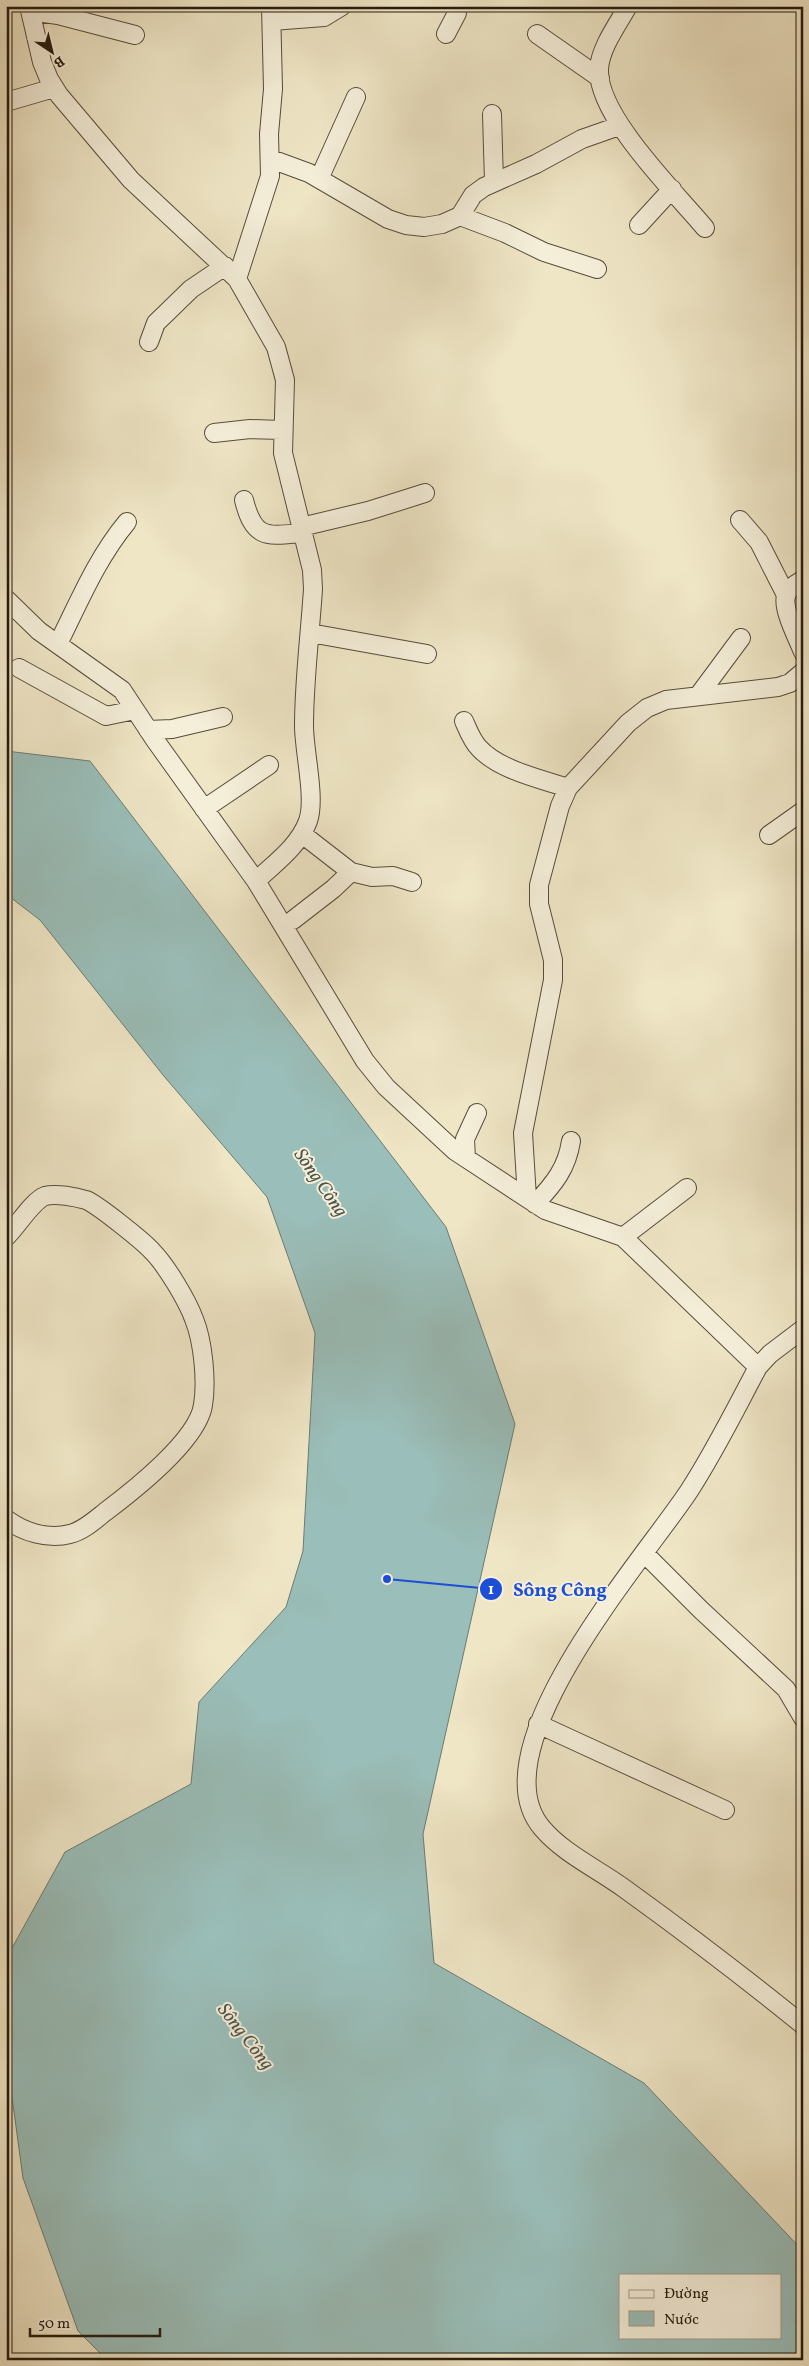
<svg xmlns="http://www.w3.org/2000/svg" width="809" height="2366" font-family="Vollkorn,serif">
	<rect width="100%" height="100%" fill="#efe6c6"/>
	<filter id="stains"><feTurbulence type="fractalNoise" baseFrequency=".004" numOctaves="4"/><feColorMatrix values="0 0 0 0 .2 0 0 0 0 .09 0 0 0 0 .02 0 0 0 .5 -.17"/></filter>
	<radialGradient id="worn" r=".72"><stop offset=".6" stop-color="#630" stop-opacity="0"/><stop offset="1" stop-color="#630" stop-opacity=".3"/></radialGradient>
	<!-- water -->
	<path fill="#9abeb9" stroke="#6b7c75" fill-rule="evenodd" d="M6,751L90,761L446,1227L515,1424L423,1834L434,1963L644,2083L803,2251V2360H107L78,2331L23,2178L6,2053V1959L65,1852L191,1784L199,1702L286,1607L303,1551L315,1333L267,1197L163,1075L40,920L6,894ZM620,2275H780V2337H620Z"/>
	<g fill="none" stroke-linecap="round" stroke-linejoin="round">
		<defs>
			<path id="minor" d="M29,6L42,62L49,79L59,95L131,180L237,279L276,347L285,380L283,453L312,570L313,589C310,635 304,681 304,726C304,751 316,799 308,821C299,846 275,863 256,881
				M628,6C618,24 600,48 599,69C597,116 675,192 705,228
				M30,11L58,15L135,35
				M272,21L324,17L342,6
				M446,34L457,13V6
				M537,34L600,78
				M6,102L54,88
				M492,114L494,182
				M271,159L309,173L388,219L406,225L424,227L442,224L460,216L473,195L484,187L536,164L582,139L619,126
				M319,179L356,97
				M460,216L505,233L544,252L597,269
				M639,225L672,189
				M237,279L270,176L269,134L273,89L271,6
				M149,342L156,323L191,289L225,266
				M214,433L250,429L282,430
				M244,500C254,540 267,536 303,533
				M740,520L759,542L786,595
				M301,527L368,511L425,493
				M803,580C797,583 788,589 786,596C782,609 798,639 803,652
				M6,599L39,631L122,690L155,740L256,881L365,1061L386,1087L455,1151L545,1210L623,1237L758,1367
				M310,633L427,654
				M58,644C79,602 97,558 127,522
				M19,668L106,716L135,710
				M698,696L741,638
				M464,721C468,730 472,741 479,748C499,770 541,779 568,788
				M148,730L172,729L223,717
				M204,809L269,765
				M302,834L351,872L372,877L393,876L412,882
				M769,835L803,811
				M293,920L333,889L351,872
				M466,1158L465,1139L477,1113
				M527,1198L523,1133L553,980V960L539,904V885L560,806L568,788L628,723L647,708L666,700L778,687L790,683L803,672
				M535,1204C554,1184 567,1168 571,1141
				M6,1237C17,1227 32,1201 45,1196C56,1193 76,1197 86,1200C97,1204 144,1242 152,1251C166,1265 187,1300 194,1319C203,1341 207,1381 203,1405C198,1440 133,1491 105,1512C95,1520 83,1531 70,1534C48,1540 23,1532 6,1519
				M623,1237L687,1188
				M803,1329L770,1354L758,1367C736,1408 715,1451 689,1491C645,1558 475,1749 542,1828C564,1854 598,1869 625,1889C686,1933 745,1978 803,2025
				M645,1554L701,1610L786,1689L803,1718
				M538,1724L725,1810"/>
		</defs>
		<!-- minor casing -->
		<use href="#minor" stroke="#574d3c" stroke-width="20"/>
		<!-- minor -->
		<use href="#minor" stroke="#f5efda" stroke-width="18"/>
	</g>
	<g text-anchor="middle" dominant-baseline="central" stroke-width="4" stroke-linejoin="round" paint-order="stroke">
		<!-- water labels -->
		<g font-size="19" font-style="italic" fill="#4d534a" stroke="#f5efda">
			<text transform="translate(320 1183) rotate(55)">Sông Công</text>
			<text transform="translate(245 2037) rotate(52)">Sông Công</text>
		</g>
	</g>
	<!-- callouts -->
	<path fill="none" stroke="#1d4ed8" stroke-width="2" d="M387 1579L491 1589"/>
	<g fill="#1d4ed8" stroke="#f5efda" stroke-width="2">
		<circle cx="387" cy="1579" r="5"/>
		<circle cx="491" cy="1589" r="12"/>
	</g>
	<g font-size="15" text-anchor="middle" font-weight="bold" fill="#fff">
		<text x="491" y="1594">1</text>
	</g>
	<g font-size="19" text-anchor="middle" font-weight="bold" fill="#1d4ed8" stroke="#f5efda" stroke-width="4" stroke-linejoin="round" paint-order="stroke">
		<text x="560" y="1596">Sông Công</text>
	</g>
	<!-- margin -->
	<rect width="809" height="2366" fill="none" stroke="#efe6c6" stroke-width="25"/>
	<rect x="8" y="8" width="794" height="2351" fill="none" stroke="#241a0e" stroke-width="2.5"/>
	<rect x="12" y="12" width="784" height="2341" fill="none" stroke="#241a0e"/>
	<!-- legend -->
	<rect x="619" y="2274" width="162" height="65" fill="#f5efda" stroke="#a19a88"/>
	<rect x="629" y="2290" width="25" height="8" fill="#f5efda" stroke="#a19a88"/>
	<text x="664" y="2298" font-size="15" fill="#241a0e">Đường</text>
	<rect x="629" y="2311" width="25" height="15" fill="#9abeb9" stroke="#a19a88"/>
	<text x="664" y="2324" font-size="15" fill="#241a0e">Nước</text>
	<!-- north arrow -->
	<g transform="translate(52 52) rotate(145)" stroke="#f5efda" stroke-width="4" paint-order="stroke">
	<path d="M0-4L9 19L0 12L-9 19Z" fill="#241a0e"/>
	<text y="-8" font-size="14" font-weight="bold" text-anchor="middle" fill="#241a0e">B</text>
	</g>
	<!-- scale -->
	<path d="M30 2328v8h130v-8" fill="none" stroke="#241a0e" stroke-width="2.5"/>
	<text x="38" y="2328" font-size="15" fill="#241a0e" stroke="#f5efda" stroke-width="4" paint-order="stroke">50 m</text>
	<rect width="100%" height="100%" filter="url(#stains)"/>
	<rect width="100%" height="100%" fill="url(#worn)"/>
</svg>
